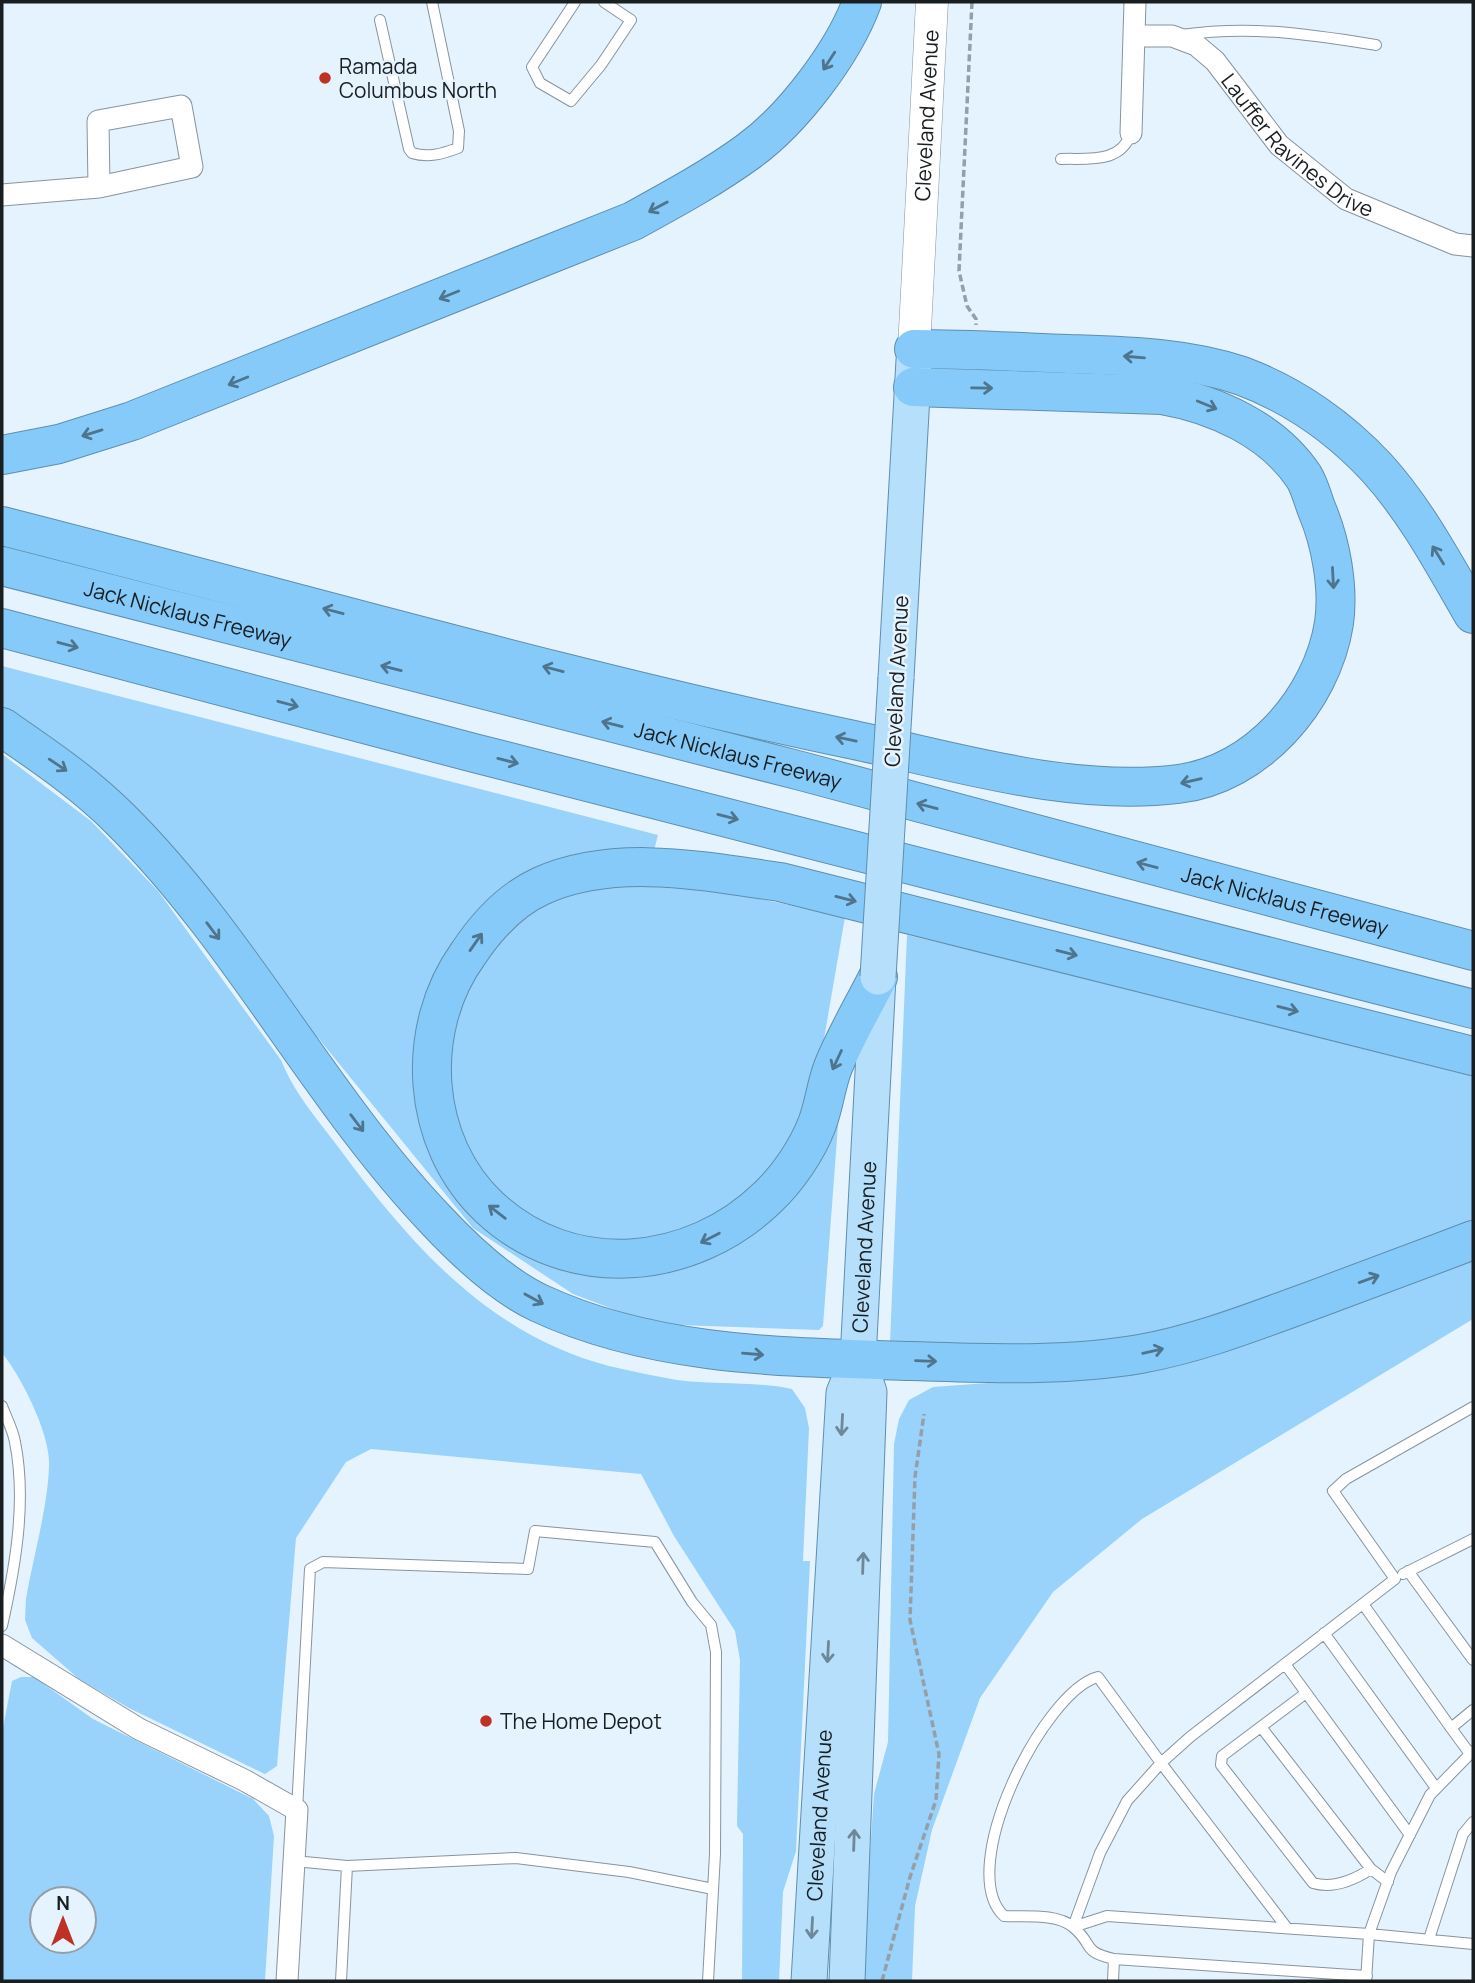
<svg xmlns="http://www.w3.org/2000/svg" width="1475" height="1983" font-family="Manrope,sans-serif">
	<rect width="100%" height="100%" fill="#e5f3fe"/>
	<!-- green -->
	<path fill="#99d2fa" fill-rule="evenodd" d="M2,666L658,835L651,862L598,865L431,983C417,1017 410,1051 415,1088L493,1225L689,1256L828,1124L838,1125L823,1326L819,1330L678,1325L629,1315L573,1294L473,1228L319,1039L278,1002L2,715Z
		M2,754L91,821L158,891L281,1060C294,1093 318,1120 339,1148C409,1243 489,1335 609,1366C631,1371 654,1376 677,1380C715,1385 754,1381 792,1389L805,1408L809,1428L803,1561H810L796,1851L783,1892L779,1981H742L743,1834L737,1826L740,1660L735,1631L674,1536L641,1474L371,1449L346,1462L296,1538L277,1766L265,1774L129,1708L79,1679L32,1638L25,1620L26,1599C33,1558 48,1506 49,1466C51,1435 21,1376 2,1353Z
		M676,881L845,917L819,1068L786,1157L736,1211L628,1252L511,1218L440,1117L463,964L556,892Z
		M907,935L1473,1069V1229L1139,1347L890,1343Z
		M1473,1255V1319L1142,1519L1053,1592L980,1698L932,1830L915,1906L912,1981H858L864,1942L874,1794L888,1742L894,1444L899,1419L909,1400L933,1387L1056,1378Z
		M21,1677H34L93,1719L253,1799L269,1816L274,1836L265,1981H2V1733L12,1681ZM42,1899H84V1941H42Z"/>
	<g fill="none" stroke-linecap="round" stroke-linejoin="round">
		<defs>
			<path id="service" d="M575,2L532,67L540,83L571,101L601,65L631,20L604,2
				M380,20L409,149L412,153C428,158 442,154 458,148L459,131L432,2
				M1181,35C1251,25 1307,34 1376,45
				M1061,159C1088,158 1121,164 1131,133
				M2,1406C6,1417 13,1430 15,1442C27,1502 15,1568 2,1626
				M1408,1571L1473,1660
				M1403,1574L1473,1539
				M1363,1604L1451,1728
				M1324,1633L1436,1788
				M1285,1664L1410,1835
				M1306,1693L1222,1756L1221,1765L1313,1883C1333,1889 1354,1880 1371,1869L1388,1882
				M1261,1727L1371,1869
				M1470,1754L1451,1728L1473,1710
				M297,1810L310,1569L323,1562L528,1569L535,1531L655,1542L692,1602L711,1625L716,1652L715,1854L708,1981
				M294,1861L347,1866L341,1981
				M347,1866L516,1858L629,1872L713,1889
				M1073,1927L1107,1916L1369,1934L1391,1872L1430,1795L1473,1751
				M1073,1927L1100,1853L1127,1801L1161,1763L1287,1928
				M1429,1939L1463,1834L1473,1822
				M1114,1959L1367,1976
				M1113,1981L1114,1959C1080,1951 1095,1945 1073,1927C1057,1913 1025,1917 1004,1916C954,1869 1044,1691 1098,1677L1161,1763L1190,1737L1395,1579L1333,1491L1346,1479L1473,1407
				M1366,1981L1369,1934L1473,1944"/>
			<g id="minor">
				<path id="s1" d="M1136,36H1172L1196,45L1215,61L1279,145L1346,199L1455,244L1473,246"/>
				<path d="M1131,133L1135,2"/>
				<path d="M2,195L99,187L192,167L181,106L98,121L99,187"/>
				<path d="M2,1645L139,1729L244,1780L297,1810L287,1981"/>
			</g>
			<g id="secondary">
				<path id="s2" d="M914,349L932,2"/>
			</g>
			<g id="primary">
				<path d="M896,678L914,360"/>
				<path id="s3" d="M809,1981L844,1393L858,1359L878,977"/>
				<path d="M847,1981L869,1392L858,1359"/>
			</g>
			<g id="motorway">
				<path d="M914,349C966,349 1017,352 1068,354C1126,356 1187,357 1242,376C1293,395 1340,428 1377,468C1416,511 1444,564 1473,614"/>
				<path d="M2,455L59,444L132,421L633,221C673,199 712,178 749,151C793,119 843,53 862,2"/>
				<path d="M2,526C285,598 567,680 854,740C958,762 1070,797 1178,784C1256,775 1322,700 1334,623C1339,588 1331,543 1317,510C1313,500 1310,487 1304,477C1273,430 1215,404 1162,395L913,387"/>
				<path id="s4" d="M2,566L801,771L1473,951"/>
				<path d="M2,628L474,753L1473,1009"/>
				<path d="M2,727C44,756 84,783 120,819C241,939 319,1097 436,1220C465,1251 501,1285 539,1303C655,1357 786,1357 911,1361C987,1363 1065,1367 1140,1354C1201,1343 1258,1320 1316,1299C1369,1279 1421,1260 1473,1240"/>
				<path d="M878,977C863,1007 845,1037 833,1067C826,1085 824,1106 817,1124C807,1150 788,1178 768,1197C692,1271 571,1283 490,1208C420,1143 414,1029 468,954C486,927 510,900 541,886C615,853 703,871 780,882L1473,1056"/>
			</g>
		</defs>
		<!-- service casing -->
		<use href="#service" stroke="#87949d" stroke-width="12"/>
		<!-- minor casing -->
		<use href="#minor" stroke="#87949d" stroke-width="23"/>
		<!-- secondary casing -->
		<use href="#secondary" stroke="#87949d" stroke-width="33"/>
		<!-- primary casing -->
		<use href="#primary" stroke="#5f8ead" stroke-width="37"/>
		<!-- motorway casing -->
		<use href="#motorway" stroke="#5f8ead" stroke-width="40"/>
		<!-- path -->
		<path stroke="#959fa7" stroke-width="3.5" stroke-dasharray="7 3.5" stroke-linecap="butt" d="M972,2L959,271L967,306L976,319V325
			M882,1981L910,1877L936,1800L939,1754L910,1620L915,1477L924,1414"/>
		<!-- service -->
		<use href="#service" stroke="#fff" stroke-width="10"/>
		<!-- minor -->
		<use href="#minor" stroke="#fff" stroke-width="21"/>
		<!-- secondary -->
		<use href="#secondary" stroke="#fff" stroke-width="32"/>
		<!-- primary -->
		<use href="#primary" stroke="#b6dffb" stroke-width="35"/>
		<!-- motorway -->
		<use href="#motorway" stroke="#85caf9" stroke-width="38"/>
		<defs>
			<path id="primary-bridge" d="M878,977L896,678"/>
		</defs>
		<!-- primary-bridge casing -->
		<use href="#primary-bridge" stroke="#5f8ead" stroke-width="37" stroke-linecap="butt"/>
		<!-- primary-bridge -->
		<use href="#primary-bridge" stroke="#b6dffb" stroke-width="35"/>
	</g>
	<!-- one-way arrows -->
	<defs><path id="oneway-shaft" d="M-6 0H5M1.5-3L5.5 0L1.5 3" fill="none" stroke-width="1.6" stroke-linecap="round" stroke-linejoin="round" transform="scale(1.75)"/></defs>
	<g stroke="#4f748d">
		<use href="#oneway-shaft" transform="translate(829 61) rotate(123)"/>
		<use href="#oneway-shaft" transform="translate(658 207) rotate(152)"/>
		<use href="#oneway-shaft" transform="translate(449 295) rotate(158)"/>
		<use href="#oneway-shaft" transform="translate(1134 357) rotate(-175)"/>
		<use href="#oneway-shaft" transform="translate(238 381) rotate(158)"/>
		<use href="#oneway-shaft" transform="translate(982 388) rotate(1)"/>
		<use href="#oneway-shaft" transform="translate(1207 405) rotate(22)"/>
		<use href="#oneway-shaft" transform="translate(92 433) rotate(163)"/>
		<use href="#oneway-shaft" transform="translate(1438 555) rotate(-122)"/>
		<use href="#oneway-shaft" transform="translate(1333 578) rotate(87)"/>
		<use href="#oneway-shaft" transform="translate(333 611) rotate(-165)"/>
		<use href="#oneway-shaft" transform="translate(68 645) rotate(15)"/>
		<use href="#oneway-shaft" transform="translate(391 668) rotate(-166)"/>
		<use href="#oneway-shaft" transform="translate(553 669) rotate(-165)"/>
		<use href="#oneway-shaft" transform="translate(288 704) rotate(15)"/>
		<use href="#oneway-shaft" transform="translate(612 724) rotate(-166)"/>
		<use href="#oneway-shaft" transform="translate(846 739) rotate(-168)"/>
		<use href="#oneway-shaft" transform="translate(508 761) rotate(14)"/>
		<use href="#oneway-shaft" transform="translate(58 765) rotate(34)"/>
		<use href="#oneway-shaft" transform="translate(1191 781) rotate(167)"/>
		<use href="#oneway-shaft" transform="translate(927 806) rotate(-165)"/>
		<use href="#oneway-shaft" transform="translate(728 817) rotate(14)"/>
		<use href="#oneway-shaft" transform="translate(1147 865) rotate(-165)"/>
		<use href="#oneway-shaft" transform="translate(846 899) rotate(14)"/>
		<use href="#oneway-shaft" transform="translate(213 931) rotate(53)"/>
		<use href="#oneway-shaft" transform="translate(476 942) rotate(-55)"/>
		<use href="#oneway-shaft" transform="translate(1067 953) rotate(14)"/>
		<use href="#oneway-shaft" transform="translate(1288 1009) rotate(14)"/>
		<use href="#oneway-shaft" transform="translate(837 1060) rotate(115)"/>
		<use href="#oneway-shaft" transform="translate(357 1123) rotate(53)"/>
		<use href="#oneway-shaft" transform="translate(497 1212) rotate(-142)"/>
		<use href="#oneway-shaft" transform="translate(710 1238) rotate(153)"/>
		<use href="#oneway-shaft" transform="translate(1369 1279) rotate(-20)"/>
		<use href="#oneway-shaft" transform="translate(534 1299) rotate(29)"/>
		<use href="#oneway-shaft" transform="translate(1153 1351) rotate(-13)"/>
		<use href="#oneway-shaft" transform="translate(753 1354) rotate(5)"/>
		<use href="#oneway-shaft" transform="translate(926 1361) rotate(2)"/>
	</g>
	<g stroke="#6f8899">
		<use href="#oneway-shaft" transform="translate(842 1425) rotate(93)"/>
		<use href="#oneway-shaft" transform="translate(863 1563) rotate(-88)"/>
		<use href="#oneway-shaft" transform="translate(828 1652) rotate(93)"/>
		<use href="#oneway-shaft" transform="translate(854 1840) rotate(-88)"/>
		<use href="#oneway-shaft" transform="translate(812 1928) rotate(93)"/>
	</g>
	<!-- markers -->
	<g fill="#bf3124" stroke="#e5f3fe" stroke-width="2.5">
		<circle cx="325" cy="78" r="7"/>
		<circle cx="486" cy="1721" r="7"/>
	</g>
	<g text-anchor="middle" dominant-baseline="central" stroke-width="5" stroke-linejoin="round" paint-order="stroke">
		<!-- poi labels -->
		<g font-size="21" fill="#191e21" stroke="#e5f3fe" text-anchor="start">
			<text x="339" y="66">Ramada<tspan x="339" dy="24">Columbus North</tspan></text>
			<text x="500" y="1721">The Home Depot</text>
		</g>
		<!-- street labels -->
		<g font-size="21" fill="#191e21" stroke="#e5f3fe">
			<text stroke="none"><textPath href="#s2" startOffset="234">Cleveland Avenue</textPath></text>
			<text stroke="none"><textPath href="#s1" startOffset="206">Lauffer Ravines Drive</textPath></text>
			<text stroke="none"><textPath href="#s4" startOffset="192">Jack Nicklaus Freeway</textPath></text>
			<text transform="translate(896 681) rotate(-87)">Cleveland Avenue</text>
			<text stroke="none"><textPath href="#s4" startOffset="760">Jack Nicklaus Freeway</textPath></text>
			<text stroke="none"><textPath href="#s4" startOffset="1326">Jack Nicklaus Freeway</textPath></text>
			<text stroke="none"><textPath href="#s3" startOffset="738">Cleveland Avenue</textPath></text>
			<text stroke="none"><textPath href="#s3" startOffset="166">Cleveland Avenue</textPath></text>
		</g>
	</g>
	<!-- border -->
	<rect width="1475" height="1983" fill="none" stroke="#191e21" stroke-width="7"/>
	<!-- north arrow -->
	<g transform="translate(63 1920)"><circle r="33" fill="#e5f3fe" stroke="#939ea6" stroke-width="2"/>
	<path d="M0-5L12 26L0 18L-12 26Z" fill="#bf3124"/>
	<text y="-10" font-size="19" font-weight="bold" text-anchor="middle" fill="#191e21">N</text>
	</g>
</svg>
